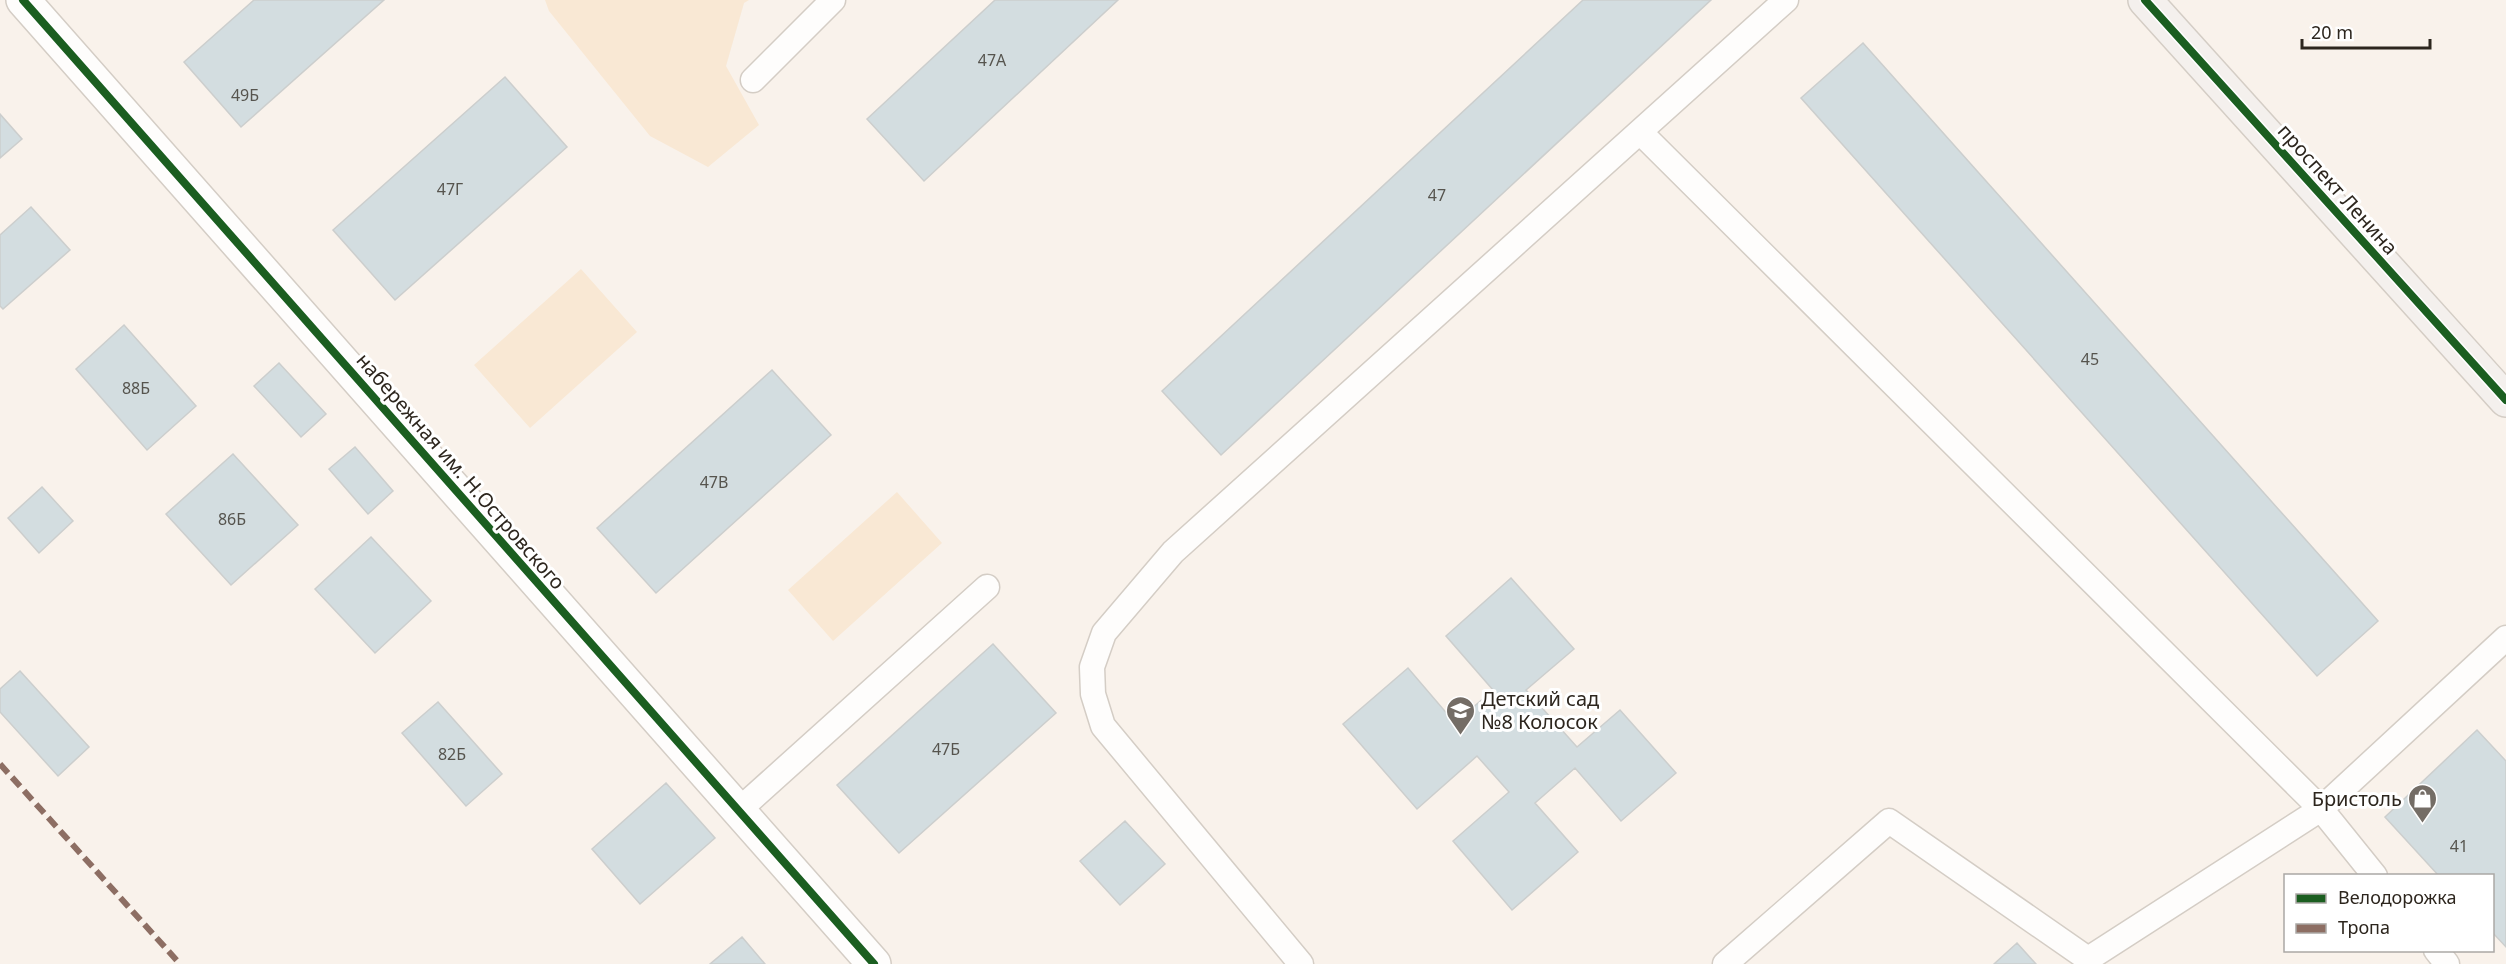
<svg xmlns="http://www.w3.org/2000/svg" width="2506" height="964" font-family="'Noto Sans',sans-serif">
	<rect width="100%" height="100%" fill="#f9f2eb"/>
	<!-- green -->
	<path fill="#f9e8d4" d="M545,0H749L744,3L726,66L759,125L708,167L650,136L549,11Z
		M581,269L637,332L530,428L474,365Z
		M897,492L942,543L833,641L788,590Z"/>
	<!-- building -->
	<path fill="#d3dde0" stroke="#cccecd" stroke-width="1.5" d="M254,0H384L241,127L184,62Z
		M995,0H1118L924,181L867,119Z
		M1583,0H1711L1221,455L1162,391Z
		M1863,43L2378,621L2317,676L1801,98Z
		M505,77L567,147L395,300L333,230Z
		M0,114L22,139L0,158Z
		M31,207L70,250L3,309L0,306V235Z
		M124,325L196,406L147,450L76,369Z
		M279,363L326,414L301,437L254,386Z
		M772,370L831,435L656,593L597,528Z
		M355,447L393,491L368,514L329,469Z
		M233,454L298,525L231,585L166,514Z
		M42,487L73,521L39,553L8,518Z
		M371,537L431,601L375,653L315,589Z
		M1511,578L1574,649L1526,690L1577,747L1620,710L1676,773L1621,821L1575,768L1535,803L1578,852L1512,910L1453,841L1509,792L1477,756L1417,809L1343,724L1408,668L1455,723L1493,690L1446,636Z
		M993,644L1056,713L899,853L837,785Z
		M20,671L89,747L58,776L0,712V689Z
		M438,702L502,774L466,806L402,733Z
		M2477,730L2506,761V947L2492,932V876H2439L2385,817Z
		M666,783L715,838L640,904L592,849Z
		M1125,821L1165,864L1120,905L1080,861Z
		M742,937L765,964H710Z
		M2017,943L2036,964H1994Z"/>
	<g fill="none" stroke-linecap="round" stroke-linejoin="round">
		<defs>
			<path id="lane" d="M753,80L833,0
				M1640,132L2321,809L2088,959L1889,821L1725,964
				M739,810L987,587
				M2375,876L2321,809L2506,638
				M2436,950L2447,964
				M1301,964L1103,726L1093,694L1092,667L1104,633L1173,552L1786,0"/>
			<path id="street" d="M23,0L874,964"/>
			<path id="secondary" d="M2145,0L2506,400"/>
		</defs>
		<!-- lane casing -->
		<use href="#lane" stroke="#d4cdc5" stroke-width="27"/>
		<!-- street casing -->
		<use href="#street" stroke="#d4cdc5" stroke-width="36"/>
		<!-- secondary casing -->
		<use href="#secondary" stroke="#d4cdc5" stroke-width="36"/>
		<!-- lane -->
		<use href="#lane" stroke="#fefdfc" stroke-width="24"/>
		<!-- street -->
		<use href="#street" stroke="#fefdfc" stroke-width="33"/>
		<!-- secondary -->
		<use href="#secondary" stroke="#f4f0ed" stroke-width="33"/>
		<!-- quiet -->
		<path stroke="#8d6e63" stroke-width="6" stroke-dasharray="12 6" stroke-linecap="butt" d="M0,764L180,964"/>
		<defs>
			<path id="cycleway" d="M23,0L874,964
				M2145,0L2506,400"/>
		</defs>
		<!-- cycleway casing -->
		<use href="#cycleway" stroke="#fff" stroke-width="11"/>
		<!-- cycleway -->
		<use href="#cycleway" stroke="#1b5e20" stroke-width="8"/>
	</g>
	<!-- icons -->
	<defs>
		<symbol id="school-pin" viewBox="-11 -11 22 30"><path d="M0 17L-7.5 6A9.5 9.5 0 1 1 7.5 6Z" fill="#746d66" stroke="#fff"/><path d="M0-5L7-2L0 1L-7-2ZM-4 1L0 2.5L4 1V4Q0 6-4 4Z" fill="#fff"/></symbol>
		<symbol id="shop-pin" viewBox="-11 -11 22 30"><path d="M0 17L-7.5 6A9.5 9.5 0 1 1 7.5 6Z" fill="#746d66" stroke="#fff"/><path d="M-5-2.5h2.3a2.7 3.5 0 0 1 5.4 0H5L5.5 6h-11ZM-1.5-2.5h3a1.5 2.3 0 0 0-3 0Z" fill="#fff"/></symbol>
	</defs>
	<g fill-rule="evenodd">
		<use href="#school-pin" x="1444" y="694" width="33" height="45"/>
		<use href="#shop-pin" x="2406" y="782" width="33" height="45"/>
	</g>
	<g text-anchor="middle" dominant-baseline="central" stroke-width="6" stroke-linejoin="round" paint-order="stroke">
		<!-- number labels -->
		<g font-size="16" fill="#56544e">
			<text x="992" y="60">47А</text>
			<text x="245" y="95">49Б</text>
			<text x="450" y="189">47Г</text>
			<text x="1437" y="195">47</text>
			<text x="2090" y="359">45</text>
			<text x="136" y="388">88Б</text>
			<text x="714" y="482">47В</text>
			<text x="232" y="519">86Б</text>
			<text x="946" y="749">47Б</text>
			<text x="452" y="754">82Б</text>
			<text x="2459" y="846">41</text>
		</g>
		<!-- street labels -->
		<g font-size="20" fill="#2d261e" stroke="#fff">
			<text transform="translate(2338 189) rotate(48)">проспект Ленина</text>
			<text transform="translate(461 471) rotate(49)">набережная им. Н.Островского</text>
		</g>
		<!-- poi labels -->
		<g font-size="20" fill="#2d261e" stroke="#fff" text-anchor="start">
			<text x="1481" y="698">Детский сад<tspan x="1481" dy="23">№8 Колосок</tspan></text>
			<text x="2402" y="798" text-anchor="end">Бристоль</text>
		</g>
	</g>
	<!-- legend -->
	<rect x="2284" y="874" width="210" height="78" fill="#ffffff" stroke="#aba8a5" stroke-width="1.5"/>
	<rect x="2296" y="894" width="30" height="9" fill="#1b5e20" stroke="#aba8a5" stroke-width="1.5"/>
	<text x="2338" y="904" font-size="18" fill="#2d261e">Велодорожка</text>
	<rect x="2296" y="924" width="30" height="9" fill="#8d6e63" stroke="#aba8a5" stroke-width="1.5"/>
	<text x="2338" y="934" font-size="18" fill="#2d261e">Тропа</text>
	<!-- scale -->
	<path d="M2302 39v9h128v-9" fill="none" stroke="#2d261e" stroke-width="3"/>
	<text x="2311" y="39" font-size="18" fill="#2d261e" stroke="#ffffff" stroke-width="4.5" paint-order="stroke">20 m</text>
</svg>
